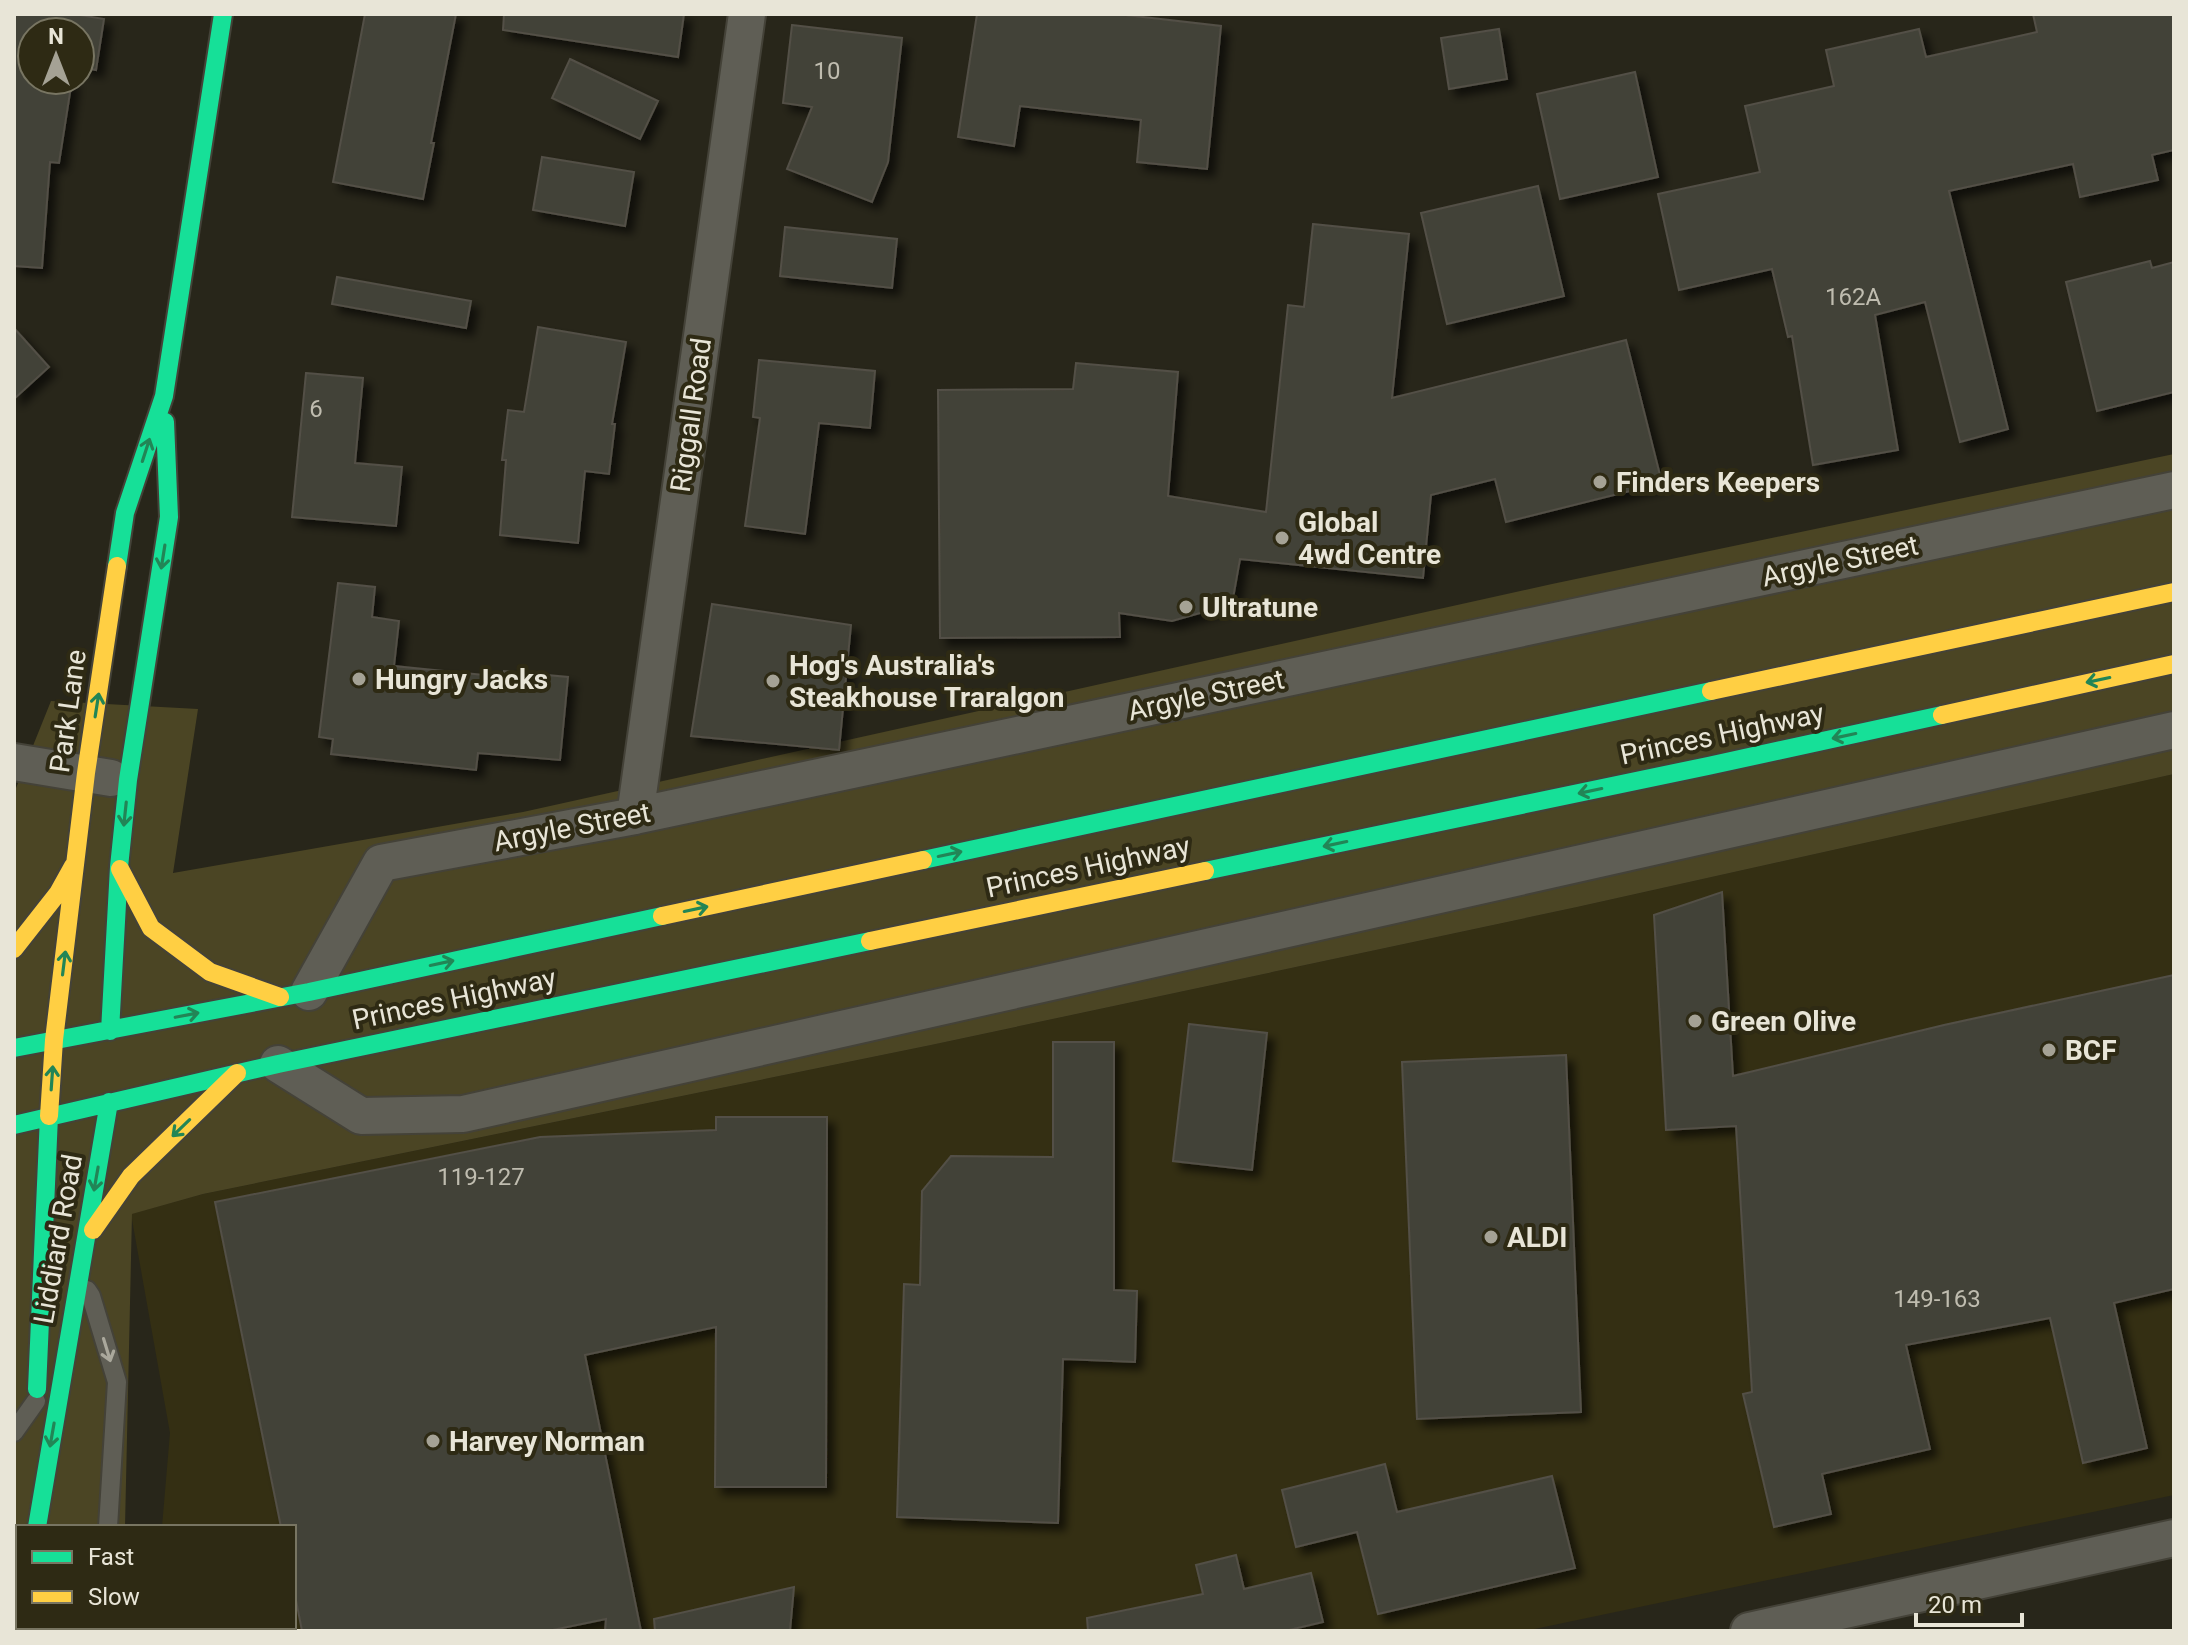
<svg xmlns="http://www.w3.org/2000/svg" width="2188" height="1645" font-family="Roboto,sans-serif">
	<defs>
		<filter id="shadow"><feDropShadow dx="7" dy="7" stdDeviation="4" flood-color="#0009"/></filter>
	</defs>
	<rect width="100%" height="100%" fill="#28261a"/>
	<!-- built -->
	<path fill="#342f13" d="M2174,774V1495L1525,1631H153V1627H294V1527H162L170,1433L131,1214L203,1194L931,1045L1577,907Z"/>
	<!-- green -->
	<path fill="#4b4524" d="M2174,454V774L1577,907L931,1045L203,1194L132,1214L125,1527H18V1627H122V1631H14V793L51,701L198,709L173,873L523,812L1552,584Z"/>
	<!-- building -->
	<path fill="#434238" stroke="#535046" stroke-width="2" filter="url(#shadow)" d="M14,14H74L104,19L96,70L80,67V32H32V80H72L59,163L50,162L42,268L14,266Z
		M365,14H456L431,143H434L423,199L333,182Z
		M504,14H684L678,57L503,30Z
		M977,14H1117L1221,26L1207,169L1137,162L1141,120L1020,106L1014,146L958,137Z
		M2033,14H2174V150L2152,155L2158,180L2080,197L2073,164L1949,191L2008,429L1960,442L1925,302L1875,315L1898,450L1813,465L1792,336L1788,337L1772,269L1679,290L1658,194L1760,172L1745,106L1834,86L1826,50L1919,29L1926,57L2037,32Z
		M792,25L902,38L888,162L872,202L787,169L812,107L783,103Z
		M1499,29L1507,79L1449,89L1441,38Z
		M570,59L658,101L640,139L552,98Z
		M1635,72L1658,177L1560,199L1537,94Z
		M542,157L634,172L625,226L533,210Z
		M1538,186L1564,296L1447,324L1421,213Z
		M1313,224L1409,234L1392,398L1626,340L1662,483L1506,522L1495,479L1431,495L1423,578L1240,559L1232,604L1172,621L1119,613L1120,637L940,638L938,390L1073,389L1076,363L1178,372L1168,496L1266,512L1288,305L1304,307Z
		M785,227L897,239L892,288L780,276Z
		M2150,261L2152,268L2174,262V392L2097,411L2066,282Z
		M337,277L471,301L466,328L332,304Z
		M538,327L626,342L612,424H615L609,474L585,471L578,543L500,535L506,460H502L508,410L524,412Z
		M14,328L49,367L14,399Z
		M759,360L875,371L870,428L819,423L805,534L745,526L760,418L753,417Z
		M306,373L363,378L355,463L402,467L396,526L292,517Z
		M338,583L375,587L372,617L399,621L394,666L504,677V671L568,677L560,760L478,753L476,770L331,754L333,739L319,737Z
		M712,604L851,625L839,750L691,736Z
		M1722,892L1733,1076L1944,1025L2174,975V1289L2114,1303L2147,1448L2083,1463L2050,1318L1906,1345L1930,1449L1822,1474L1831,1514L1774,1527L1743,1394L1752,1392L1736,1126L1666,1130L1654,915Z
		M1189,1024L1267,1033L1252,1170L1173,1161Z
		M1053,1042H1114V1290L1137,1291L1135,1362L1063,1359L1058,1523L897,1517L904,1284L920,1285L922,1191L951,1156L1053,1157Z
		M1566,1055L1581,1412L1417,1419L1402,1062Z
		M716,1117H827L826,1487H715L716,1327L585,1355L641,1631H605L606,1619L548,1631H302L294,1590V1527H281L215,1202L540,1137L716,1130Z
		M1385,1464L1397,1512L1552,1476L1575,1568L1378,1614L1357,1532L1296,1547L1282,1490Z
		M1236,1555L1244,1589L1311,1573L1323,1622L1285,1631H1088L1087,1618L1203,1594L1196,1565Z
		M794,1587L790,1631H655L654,1619Z"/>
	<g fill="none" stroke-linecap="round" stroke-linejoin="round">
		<defs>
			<path id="lane" d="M87,1290L91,1296L117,1382L108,1527
				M14,1432L36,1401
				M101,1631L102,1627"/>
			<path id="street" d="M14,762L111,778
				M635,816L747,14
				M309,992L381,863L635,816L2174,490
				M278,1064L361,1116L463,1114L2174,730
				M1749,1631L2174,1538"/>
			<path id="fast" d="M117,566L125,513L164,396L223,14
				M923,860L1711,691
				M1205,871L1708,766L1942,715
				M110,1031L119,867L128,780L169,517L165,422
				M14,1048L309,992L662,916
				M14,1125L278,1064L870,941
				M37,1389L49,1116
				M37,1527L109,1102
				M24,1627V1631"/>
			<path id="slow" d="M1711,691L2174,592
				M1942,715L2174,664
				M120,869L151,928L210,972L280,997
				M662,916L923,860
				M870,941L1205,871
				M14,949L58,893L73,866
				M54,1040L86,773L117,566
				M49,1116L54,1040
				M93,1230L131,1176L237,1073"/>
		</defs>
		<!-- lane casing -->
		<use href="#lane" stroke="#444238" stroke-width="22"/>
		<!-- street casing -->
		<use href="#street" stroke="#444238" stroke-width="40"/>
		<!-- fast casing -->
		<use href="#fast" stroke="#444238" stroke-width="22"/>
		<!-- slow casing -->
		<use href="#slow" stroke="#444238" stroke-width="22"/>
		<!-- lane -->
		<use href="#lane" stroke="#5f5e55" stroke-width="18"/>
		<!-- street -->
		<use href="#street" stroke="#5f5e55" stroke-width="36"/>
		<!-- fast -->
		<use href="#fast" stroke="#16e098" stroke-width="18"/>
		<!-- slow -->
		<use href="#slow" stroke="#ffcf43" stroke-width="18"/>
	</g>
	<!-- one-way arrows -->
	<defs><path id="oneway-shaft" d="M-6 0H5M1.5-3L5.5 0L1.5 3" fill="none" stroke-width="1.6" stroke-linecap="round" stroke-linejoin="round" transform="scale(2)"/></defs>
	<g stroke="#228556">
		<use href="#oneway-shaft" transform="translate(146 450) rotate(-72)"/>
		<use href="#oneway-shaft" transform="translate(163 557) rotate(99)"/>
		<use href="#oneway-shaft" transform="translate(2098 680) rotate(168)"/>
		<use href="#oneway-shaft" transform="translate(97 705) rotate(-81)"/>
		<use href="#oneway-shaft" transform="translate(1844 736) rotate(168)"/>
		<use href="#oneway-shaft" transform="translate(1590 791) rotate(168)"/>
		<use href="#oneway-shaft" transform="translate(125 814) rotate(96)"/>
		<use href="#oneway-shaft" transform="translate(1335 844) rotate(168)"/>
		<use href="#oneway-shaft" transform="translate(950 854) rotate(-12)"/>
		<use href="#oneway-shaft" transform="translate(696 909) rotate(-12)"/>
		<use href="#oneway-shaft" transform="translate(64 963) rotate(-83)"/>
		<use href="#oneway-shaft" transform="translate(442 963) rotate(-12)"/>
		<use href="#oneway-shaft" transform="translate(187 1015) rotate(-11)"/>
		<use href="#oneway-shaft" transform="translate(52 1078) rotate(-86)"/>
		<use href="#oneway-shaft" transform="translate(181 1128) rotate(136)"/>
		<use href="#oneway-shaft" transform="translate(96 1179) rotate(100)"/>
		<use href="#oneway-shaft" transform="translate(52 1435) rotate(100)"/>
	</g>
	<use stroke="#aaa89c" href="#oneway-shaft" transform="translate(107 1350) rotate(73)"/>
	<!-- markers -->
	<g fill="#a5a295" stroke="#2e2a14" stroke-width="3">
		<circle cx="1600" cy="482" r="8"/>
		<circle cx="1282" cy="538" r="8"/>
		<circle cx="1186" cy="607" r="8"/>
		<circle cx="359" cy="679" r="8"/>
		<circle cx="773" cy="681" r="8"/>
		<circle cx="1695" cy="1021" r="8"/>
		<circle cx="2049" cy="1050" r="8"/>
		<circle cx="1491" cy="1237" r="8"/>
		<circle cx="433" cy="1441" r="8"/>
	</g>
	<g text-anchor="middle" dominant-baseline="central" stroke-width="8" stroke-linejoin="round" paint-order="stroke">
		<!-- number labels -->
		<g font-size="24" fill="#bfbcaf">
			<text x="827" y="71">10</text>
			<text x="1853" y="297">162A</text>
			<text x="316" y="409">6</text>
			<text x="481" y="1177">119-127</text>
			<text x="1937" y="1299">149-163</text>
		</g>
		<!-- street labels -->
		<g font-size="28" fill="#e8e5d7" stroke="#2e2a14">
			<text transform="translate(691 415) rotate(-82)">Riggall Road</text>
			<text transform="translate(1840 561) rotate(-12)">Argyle Street</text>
			<text transform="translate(1206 695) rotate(-12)">Argyle Street</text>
			<text transform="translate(68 711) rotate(-82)">Park Lane</text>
			<text transform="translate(1722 734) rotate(-12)">Princes Highway</text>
			<text transform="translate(572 827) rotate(-11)">Argyle Street</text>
			<text transform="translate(1088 867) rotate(-12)">Princes Highway</text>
			<text transform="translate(454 999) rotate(-12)">Princes Highway</text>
			<text transform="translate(58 1239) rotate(-80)">Liddiard Road</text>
		</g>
		<!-- poi labels -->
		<g font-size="28" font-weight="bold" fill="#e8e5d7" stroke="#2e2a14" text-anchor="start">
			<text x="1616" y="482">Finders Keepers</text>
			<text x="1298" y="522">Global<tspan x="1298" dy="32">4wd Centre</tspan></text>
			<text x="1202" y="607">Ultratune</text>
			<text x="789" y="665">Hog's Australia's<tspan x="789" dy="32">Steakhouse Traralgon</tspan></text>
			<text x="375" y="679">Hungry Jacks</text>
			<text x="1711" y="1021">Green Olive</text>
			<text x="2065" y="1050">BCF</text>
			<text x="1507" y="1237">ALDI</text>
			<text x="449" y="1441">Harvey Norman</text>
		</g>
	</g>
	<!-- border -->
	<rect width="2188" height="1645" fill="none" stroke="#e8e5d7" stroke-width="32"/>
	<!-- legend -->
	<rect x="16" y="1525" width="280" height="104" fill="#2e2a14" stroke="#787562" stroke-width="2"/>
	<rect x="32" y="1551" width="40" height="12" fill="#16e098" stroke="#787562" stroke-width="2"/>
	<text x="88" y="1565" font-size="24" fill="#e8e5d7">Fast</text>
	<rect x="32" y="1591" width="40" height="12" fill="#ffcf43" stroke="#787562" stroke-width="2"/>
	<text x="88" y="1605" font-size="24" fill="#e8e5d7">Slow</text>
	<!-- north arrow -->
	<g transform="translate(56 56)"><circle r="38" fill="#2e2a14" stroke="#787562" stroke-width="2"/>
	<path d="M0-6L14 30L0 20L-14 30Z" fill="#a5a295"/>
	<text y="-12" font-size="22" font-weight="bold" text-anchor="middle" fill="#e8e5d7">N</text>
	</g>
	<!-- scale -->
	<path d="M1916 1613v12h106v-12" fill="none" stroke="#e8e5d7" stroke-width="4"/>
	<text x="1928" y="1613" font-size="24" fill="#e8e5d7" stroke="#2e2a14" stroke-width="6" paint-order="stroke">20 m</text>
</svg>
